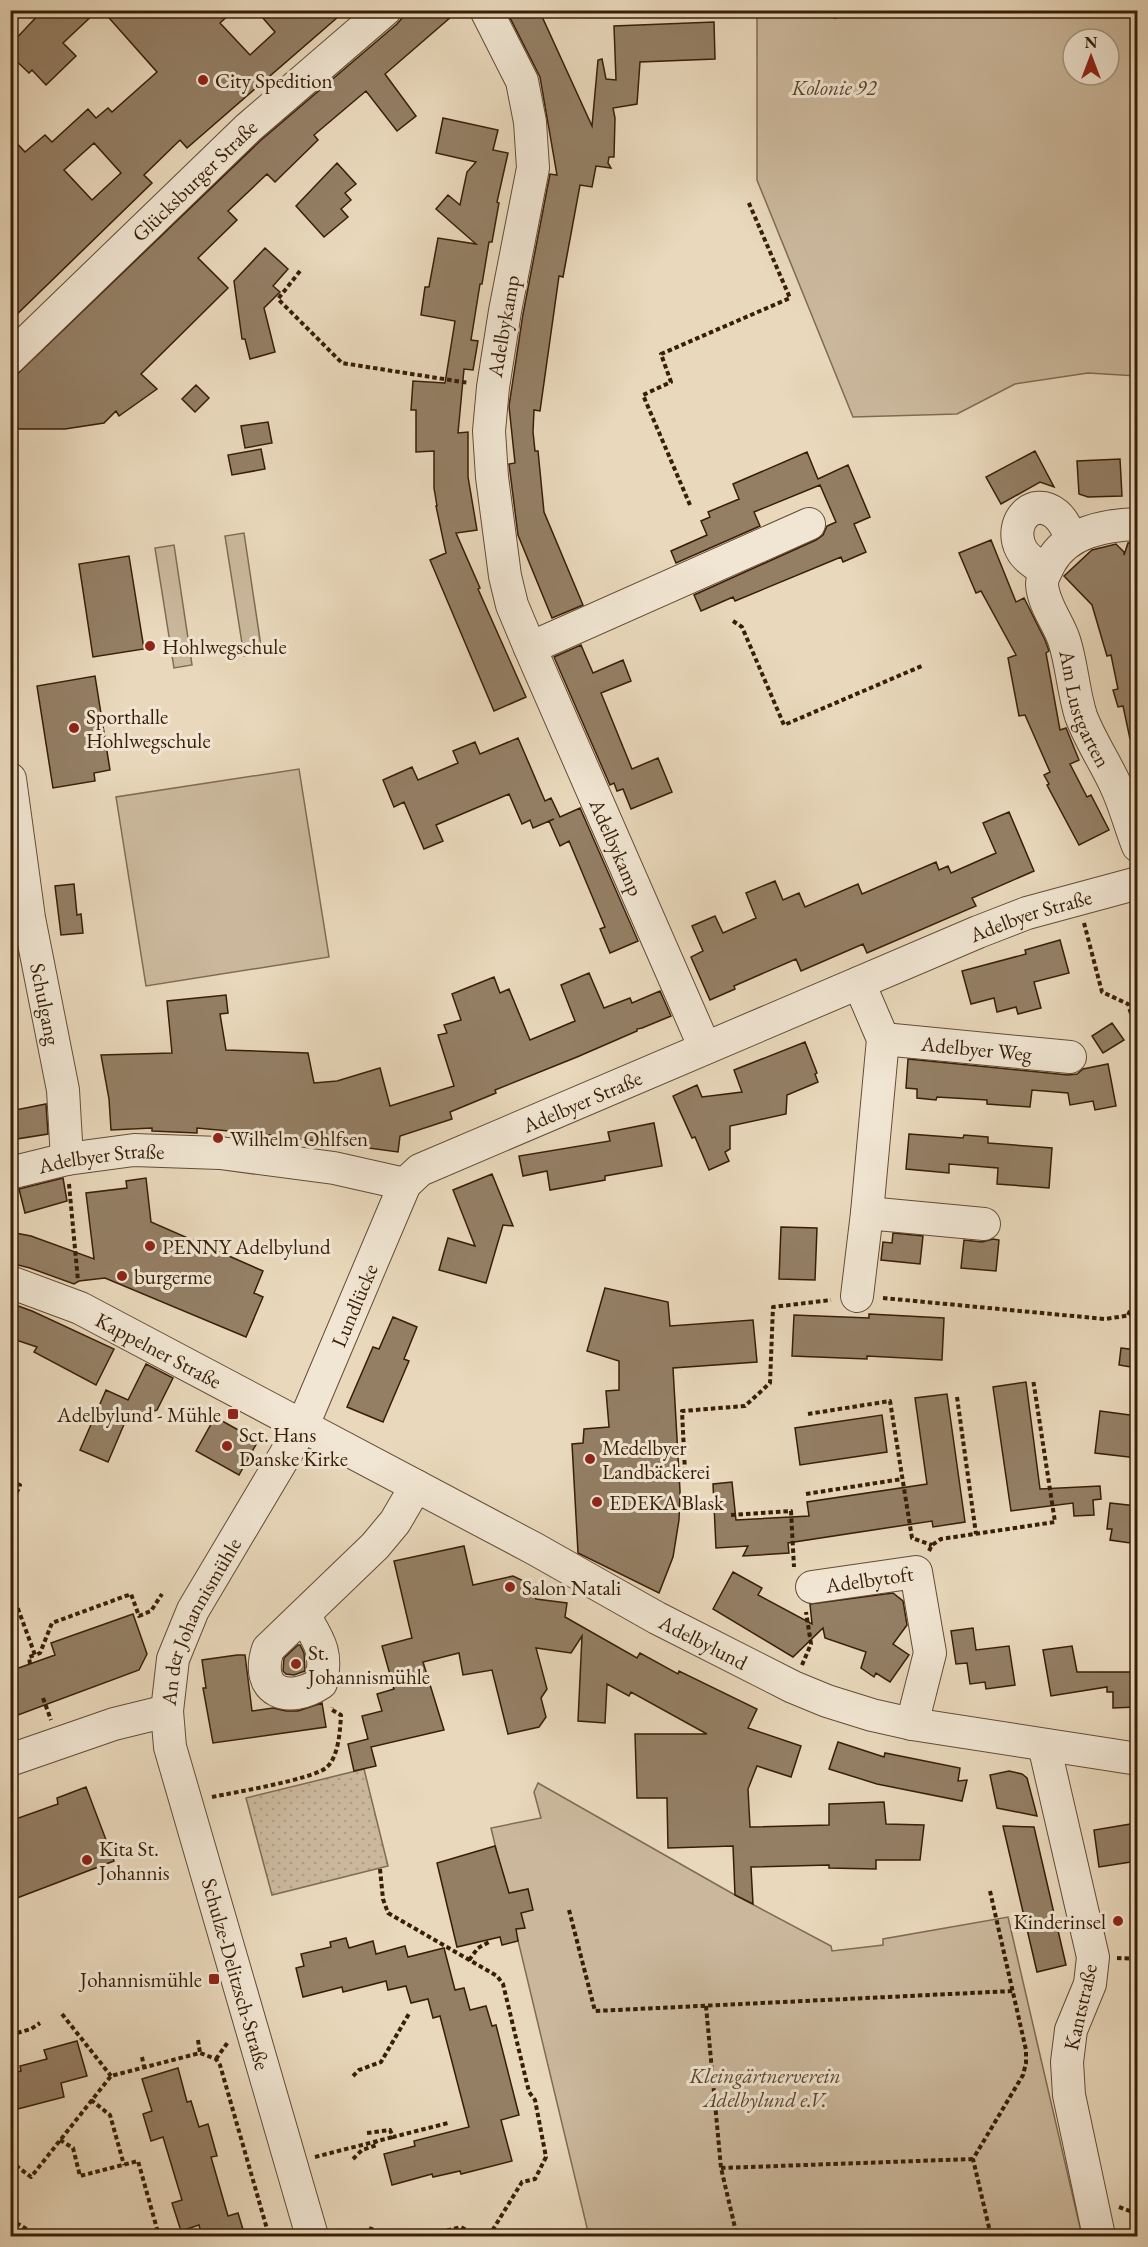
<svg xmlns="http://www.w3.org/2000/svg" width="1148" height="2247" font-family="'EB Garamond',serif">
	<defs>
		<pattern id="park-dots" width="8" height="8" patternUnits="userSpaceOnUse" patternTransform="scale(1.5)"><rect width="8" height="8" fill="#cbb89c"/><path d="M2 2h.1M6 6h.1" fill="none" stroke="#af9e85" stroke-width="1.8" stroke-linecap="round"/></pattern>
	</defs>
	<rect width="100%" height="100%" fill="#e9d8bb"/>
	<filter id="stains"><feTurbulence type="fractalNoise" baseFrequency=".00333" numOctaves="4"/><feColorMatrix values="0 0 0 0 .2 0 0 0 0 .09 0 0 0 0 .02 0 0 0 .5 -.17"/></filter>
	<radialGradient id="worn" r=".72"><stop offset=".6" stop-color="#630" stop-opacity="0"/><stop offset="1" stop-color="#630" stop-opacity=".3"/></radialGradient>
	<!-- green -->
	<path fill="#cbb89c" stroke="#826b52" stroke-width="1.5" fill-rule="evenodd" d="M807,10L1137,11V376L1088,373L1015,384L957,414L853,417L757,180V14ZM1073,39H1109V75H1073Z
		M244,533L262,653L244,656L225,536Z
		M174,545L192,665L174,668L155,548Z
		M299,769L329,957L146,986L116,797Z
		M538,1783L735,1895L831,1946L832,1951L883,1945V1939L1008,1917L1082,2236H589L491,1828L541,1818L534,1792Z"/>
	<!-- park -->
	<path fill="url(#park-dots)" stroke="#826b52" stroke-width="1.5" d="M364,1769L388,1866L272,1895L246,1798Z"/>
	<!-- building -->
	<path fill="#947f65" stroke="#381e07" stroke-width="1.5" fill-rule="evenodd" d="M43,10H98L63,43L76,56L46,85L32,70L29,73L10,55V45Z
		M102,10H234L220,23L250,55L275,32L256,10H346L187,148L180,140L144,175L152,183L10,321V136L25,152L45,135L52,142L88,109L96,118L108,108L112,112L157,72ZM94,143L121,173L92,200L64,170Z
		M409,10H459L385,74L416,116L397,131L366,91L314,135L318,140L275,182L267,174L228,211L237,220L198,258L228,288L141,374L157,389L119,416L116,411L104,423L65,429H19L10,420V381L260,141L397,24Z
		M506,10H539L592,126L598,60L602,59L606,79L616,80L614,26L714,22L715,59L640,62L637,104L613,108L615,118L614,157H609L608,163L611,168L596,166L592,187L580,185L563,277L559,276L540,411L534,410L533,432L535,451H538L544,512L583,605L552,618L518,535L509,464L515,463L509,406L523,314L550,174L557,175L540,77Z
		M443,118L498,130L493,150L508,153L497,202L499,203L492,242H489L482,284H480L471,340L478,341L473,370L464,369L458,433L468,432V477L477,530L456,533L480,588L478,589L526,697L494,711L430,560L446,553L436,506H437L434,488V451L416,452V410H411L413,381L445,383L455,321L421,315L425,287H429L438,238L476,244L436,209L448,195L460,205L467,172L476,162L436,153Z
		M337,163L356,184L345,193L351,200L341,209L348,217L324,237L296,206Z
		M265,248L288,269L273,286L280,292L264,308L275,352L250,359L245,339H242L234,281Z
		M196,385L209,398L195,412L182,399Z
		M268,422L272,443L245,448L241,426Z
		M261,449L265,469L232,475L228,455Z
		M1035,451L1054,487L1040,482L1001,504L986,477Z
		M807,452L818,479L848,465L870,517L854,524L866,552L843,562L841,557L735,601L733,597L701,611L694,595L816,540L823,535L827,526L836,522L820,485L754,512L760,526L676,563L671,551L707,535L701,521L710,517L708,512L739,499L733,484Z
		M1120,459L1122,496L1088,497L1079,494L1077,461Z
		M991,540L1016,602L1024,598L1045,640L1049,651L1046,653L1060,730L1066,728L1079,760L1070,764L1087,797L1091,795L1109,830L1079,845L1047,785L1049,784L1044,775L1050,772L1025,715L1019,716L1008,658L1016,655L981,591L976,593L959,553Z
		M1137,542V738L1130,739L1123,706L1118,707L1113,690L1118,689L1111,655L1107,656L1092,605L1064,576L1092,550L1116,544L1124,552V555L1128,543Z
		M129,556L144,649L93,657L79,564Z
		M581,645L593,673L623,660L631,681L601,693L632,769L658,758L672,792L631,809L623,789L617,791L614,783L610,785L554,657Z
		M95,676L110,770L94,773L95,781L53,788L37,686Z
		M518,738L545,801L551,798L560,817L580,808L638,941L610,953L600,929L605,927L569,841L560,846L549,821L554,819L533,828L530,820L522,824L509,794L436,825L443,841L424,849L404,802L394,807L383,780L412,767L418,780L458,763L453,751L475,742L480,754Z
		M1009,812L1034,871L972,898L976,906L867,953L863,944L801,971L796,959L734,986L735,989L710,1000L691,957L703,951L692,926L715,916L723,933L756,918L746,893L775,881L783,900L799,893L805,907L858,884L862,894L936,862L939,870L948,866L951,873L996,853L983,823Z
		M74,884L77,915L81,914L83,933L61,935L55,886Z
		M1060,940L1069,973L1034,982L1041,1008L1018,1014L1016,1007L997,1012L994,998L971,1004L962,971L1026,954L1025,950Z
		M589,973L604,1008L630,998L632,1003L660,991L671,1016L642,1028L637,1029V1031L577,1057L495,1090L496,1093L450,1112L452,1119L400,1136L398,1152L271,1135L197,1128V1133L152,1131V1128L111,1130L109,1099L101,1055L172,1053L167,1001L226,995L228,1013L220,1014L226,1050L308,1053L314,1083L337,1081L380,1068L390,1106L454,1086L438,1035L447,1033L444,1025L461,1020L452,994L494,977L500,993L509,989L530,1040L575,1021L561,985Z
		M1112,1023L1124,1040L1103,1053L1092,1036Z
		M805,1042L817,1073L815,1074L818,1082L787,1095L786,1114L730,1126V1149L725,1152L729,1161L709,1170L695,1137L692,1138L673,1096L697,1085L702,1097L742,1092L734,1070Z
		M908,1059L1068,1075L1077,1074L1083,1069L1108,1064L1116,1106L1095,1110L1093,1101L1070,1105L1068,1093L1032,1090L1030,1107L987,1104V1100L937,1097L936,1100L917,1098V1089L906,1088Z
		M46,1104L48,1134L10,1140V1111Z
		M654,1123L662,1166L605,1176V1180L550,1190L547,1171L523,1176L519,1156L610,1141L608,1132Z
		M909,1134L963,1138L964,1135L988,1137V1143L1052,1148L1049,1188L997,1184L998,1168L949,1164V1173L906,1169Z
		M492,1174L513,1226L503,1225L486,1283L439,1270L448,1238L475,1246L453,1190Z
		M63,1178L67,1201L25,1213L19,1189Z
		M146,1178L151,1222L263,1271L254,1293L263,1297L246,1337L105,1278L79,1281L74,1284L30,1268L10,1263V1232L31,1236L94,1259L86,1193L127,1188L126,1181Z
		M781,1227L817,1228L815,1280L779,1279Z
		M893,1233L923,1236L920,1264L881,1260L883,1242L892,1243Z
		M993,1239L999,1240L996,1271L961,1268L964,1240L982,1242Z
		M605,1288L668,1302L670,1326L753,1320L757,1362L673,1368L680,1491L679,1520L673,1557L659,1593L578,1553L572,1444L583,1443L584,1429L609,1427L606,1391L619,1390V1361L587,1351Z
		M10,1303L32,1311L114,1349L96,1385L34,1352L37,1347L10,1338Z
		M869,1314L944,1318L942,1360L867,1356V1359L792,1356L794,1315L869,1318Z
		M393,1317L417,1327L404,1359L409,1361L383,1422L347,1407L373,1347L379,1349Z
		M1121,1348L1137,1350V1368L1119,1365Z
		M146,1364L173,1378L157,1410L125,1422L108,1462L80,1450L106,1390L128,1400Z
		M1026,1382L1040,1489L1100,1486L1101,1499L1093,1500L1094,1515L1074,1516L1073,1503L1011,1511L993,1387Z
		M947,1394L965,1522L933,1527L932,1521L788,1543L789,1553L743,1556L748,1546L716,1548L713,1484L732,1482L736,1520L809,1516L807,1502L927,1484L915,1398Z
		M1100,1411L1137,1416V1458L1095,1453Z
		M882,1415L887,1452L800,1465L795,1428Z
		M215,1417L258,1441L239,1475L196,1451Z
		M1110,1503L1137,1506V1544L1110,1540L1112,1529H1107Z
		M464,1546L473,1585L513,1576L526,1582L536,1599L567,1603L565,1617L637,1658L640,1653L678,1674L679,1671L757,1709L748,1728L801,1746L791,1777L757,1766L748,1789L750,1827L829,1825V1804L884,1802L886,1824L924,1825L920,1860H876V1869L829,1868V1865L751,1867L753,1904L735,1895L733,1846L668,1848L667,1798H637L635,1734H707L631,1692L629,1696L607,1684L605,1723L578,1721L582,1636L571,1653L536,1648L547,1689L541,1698L546,1717L539,1727L508,1734L492,1670L463,1675L459,1653L423,1662L444,1730L371,1747L376,1766L354,1771L348,1744L368,1739L362,1716L382,1711L377,1694L394,1689L382,1646L412,1638L394,1561Z
		M733,1572L762,1588L758,1595L812,1624L810,1604L893,1593L903,1601L907,1625L893,1644L909,1655L890,1682L876,1673L874,1677L861,1668L866,1652L825,1638L823,1628L793,1657L713,1609Z
		M133,1614L147,1654L139,1670L10,1718V1671L55,1655L51,1643Z
		M973,1628L976,1650L1009,1646L1015,1685L986,1689L985,1682L970,1684L967,1663L956,1664L951,1631Z
		M298,1645H300L304,1653L305,1671L294,1675L286,1674L283,1671L284,1658Z
		M1072,1646L1077,1672H1137V1707L1113,1708V1692H1107V1687L1051,1696L1043,1650Z
		M237,1655H245L252,1711L273,1708L286,1711H298L322,1703L326,1727L213,1743L203,1688H206L202,1660Z
		M838,1742L884,1757L885,1753L960,1768L958,1781L967,1780L962,1801L877,1784L829,1769Z
		M1009,1771L1022,1774L1027,1778L1037,1816L997,1808L990,1775Z
		M86,1787L114,1861L17,1898L10,1880V1821L58,1804L57,1798Z
		M1137,1823V1861L1099,1867L1094,1830Z
		M1003,1826L1034,1827L1066,1965L1037,1972Z
		M495,1846L509,1893L528,1889L533,1910L521,1913L525,1928L516,1929L518,1941L502,1945L500,1937L457,1947L437,1863Z
		M346,1938L349,1948L373,1941L376,1954L405,1946L408,1957L444,1948L455,1990L464,1988L470,2010L486,2006L492,2026L496,2025L519,2115L501,2120L512,2161L461,2174L460,2171L433,2177L432,2174L392,2185L384,2154L415,2146L414,2141L469,2127L440,2016L433,2018L428,1999L411,2003L406,1986L388,1990L386,1981L343,1992L342,1987L303,1997L296,1968L304,1966L301,1954L331,1947L330,1942Z
		M77,2041L87,2076L61,2083L64,2097L10,2111V2074L21,2071L20,2066L47,2059L44,2050Z
		M178,2068L187,2102L191,2101L199,2127L208,2124L217,2156L211,2157L228,2216L238,2213L245,2236H207L205,2231L201,2232L199,2225L181,2231L172,2203L182,2200L163,2137L151,2141L143,2114L152,2111L142,2079Z"/>
	<g fill="none" stroke-linecap="round" stroke-linejoin="round">
		<defs>
			<g id="minor">
				<path id="s1" d="M486,10L522,81L530,122L533,168L505,311L493,387L489,431L492,477L505,576L512,605L530,648L705,1048"/>
				<path id="s2" d="M10,358L248,128L385,10"/>
				<path id="s3" d="M1138,524C1104,525 1067,532 1050,563C1047,569 1042,577 1042,584C1043,604 1058,622 1064,640C1072,664 1073,691 1081,716C1090,740 1105,762 1116,786C1125,805 1130,826 1138,846"/>
				<path d="M1046,571C1037,565 1026,559 1021,549C1008,523 1032,495 1056,514C1064,521 1068,530 1071,539"/>
				<path d="M530,648L809,524"/>
				<path id="s4" d="M10,779L29,918L63,1090L67,1159"/>
				<path d="M859,983L883,1039L867,1213"/>
				<path id="s5" d="M883,1039L1070,1057"/>
				<path id="s6" d="M10,1173L67,1159L134,1150L220,1153L334,1168L405,1184"/>
				<path id="s7" d="M10,1282L80,1308L535,1549L657,1618L793,1687L827,1701L872,1715L912,1724L1138,1759"/>
				<path d="M857,1296L867,1213L984,1224"/>
				<path id="s8" d="M812,1587L916,1572L930,1653L912,1724"/>
				<path d="M304,1615C319,1641 328,1652 321,1683C288,1705 254,1692 268,1649L375,1546L395,1522L416,1486"/>
				<path d="M1044,1745L1093,1957L1090,1984L1071,2030L1067,2062L1069,2095L1099,2236"/>
				<path d="M10,1760L114,1724L167,1711"/>
				<path id="s9" d="M312,2236L170,1747L167,1711L173,1659L193,1610L303,1425L405,1184L420,1170L978,932L1027,913L1138,883"/>
			</g>
		</defs>
		<!-- minor casing -->
		<use href="#minor" stroke="#644c34" stroke-width="34"/>
		<!-- path -->
		<path stroke="#381e07" stroke-width="4" stroke-dasharray="4.5 3" stroke-linecap="butt" d="M833,17L905,10
			M300,271L278,299L342,363L469,383
			M690,505L643,395L671,382L661,354L790,298L748,201
			M733,621L742,627L784,725L924,665
			M1084,923L1102,992L1128,1004L1138,1036
			M1138,1090L1133,1115L1138,1140
			M69,1184L78,1281
			M883,1298L1105,1319L1138,1314
			M1128,1315L1138,1294
			M957,1397L976,1534
			M808,1414L890,1401L912,1538L932,1545
			M10,1452L14,1454L10,1464
			M685,1472L682,1411L745,1406L770,1383L773,1307L831,1300
			M10,1481L20,1485L10,1508
			M806,1494L902,1479
			M731,1515L791,1511L794,1567
			M929,1551L932,1545L941,1539L1055,1522L1033,1379
			M10,1587L35,1655L40,1653L52,1623L131,1594L139,1616L151,1611L162,1594
			M30,1664L29,1657L35,1655
			M802,1665L811,1644L806,1612
			M43,1698L51,1720
			M212,1797C236,1792 309,1780 326,1768C339,1757 340,1730 341,1715L332,1710V1707
			M380,1869L383,1899L388,1913L497,1976L503,1984L529,2092L535,2100L546,2157L535,2179L522,2182L489,2236
			M990,1891L1026,2050V2063L1023,2075L973,2159L991,2236
			M569,1910L595,2011L1013,1991
			M1117,1958L1138,1959
			M469,1960L478,1948L489,1942
			M706,2006L721,2168L737,2236
			M62,2014L111,2076
			M10,2035L31,2029L40,2023
			M198,2040L200,2053
			M142,2057L144,2067
			M216,2059L228,2042
			M353,2076L359,2070L381,2062L410,2012
			M91,2100L110,2115L124,2165
			M367,2133L390,2130L393,2137L448,2123
			M60,2140L73,2148L80,2176L138,2161L159,2236
			M315,2157L393,2137
			M353,2159L362,2150L377,2145L376,2142
			M10,2161L31,2177L111,2076L200,2053L216,2059L220,2065L269,2236
			M721,2168L973,2159
			M1119,2207L1138,2214
			M10,2219L38,2236
			M369,2228L389,2236
			M425,2236L461,2227L477,2236"/>
		<!-- minor -->
		<use href="#minor" stroke="#f1e6d3" stroke-width="32"/>
	</g>
	<!-- markers -->
	<g fill="#8f2418" stroke="#f1e6d3" stroke-width="2">
		<circle cx="203" cy="80" r="6"/>
		<circle cx="150" cy="646" r="6"/>
		<circle cx="74" cy="728" r="6"/>
		<circle cx="218" cy="1138" r="6"/>
		<circle cx="150" cy="1246" r="6"/>
		<circle cx="122" cy="1276" r="6"/>
		<rect x="227" y="1408" width="12" height="12" rx="3"/>
		<circle cx="227" cy="1446" r="6"/>
		<circle cx="590" cy="1459" r="6"/>
		<circle cx="597" cy="1502" r="6"/>
		<circle cx="510" cy="1587" r="6"/>
		<circle cx="296" cy="1664" r="6"/>
		<circle cx="87" cy="1860" r="6"/>
		<circle cx="1118" cy="1921" r="6"/>
		<rect x="208" y="1973" width="12" height="12" rx="3"/>
	</g>
	<g text-anchor="middle" dominant-baseline="central" stroke-width="6" stroke-linejoin="round" paint-order="stroke">
		<!-- poi labels -->
		<g font-size="21" fill="#381e07" stroke="#f1e6d3" text-anchor="start">
			<text x="215" y="80">City Spedition</text>
			<text x="162" y="646">Hohlwegschule</text>
			<text x="86" y="716">Sporthalle<tspan x="86" dy="24">Hohlwegschule</tspan></text>
			<text x="230" y="1138">Wilhelm Ohlfsen</text>
			<text x="162" y="1246">PENNY Adelbylund</text>
			<text x="134" y="1276">burgerme</text>
			<text x="221" y="1414" text-anchor="end">Adelbylund - Mühle</text>
			<text x="239" y="1434">Sct. Hans<tspan x="239" dy="24">Danske Kirke</tspan></text>
			<text x="602" y="1447">Medelbyer<tspan x="602" dy="24">Landbäckerei</tspan></text>
			<text x="609" y="1502">EDEKA Blask</text>
			<text x="522" y="1587">Salon Natali</text>
			<text x="308" y="1652">St.<tspan x="308" dy="24">Johannismühle</tspan></text>
			<text x="99" y="1848">Kita St.<tspan x="99" dy="24">Johannis</tspan></text>
			<text x="1106" y="1921" text-anchor="end">Kinderinsel</text>
			<text x="202" y="1979" text-anchor="end">Johannismühle</text>
		</g>
		<!-- park labels -->
		<g font-size="21" font-style="italic" fill="#5d442c" stroke="#f1e6d3">
			<text x="834" y="87">Kolonie 92</text>
			<text x="765" y="2075">Kleingärtnerverein<tspan x="765" dy="24">Adelbylund e.V.</tspan></text>
		</g>
		<!-- street labels -->
		<g font-size="21" fill="#381e07" stroke="#f1e6d3">
			<text stroke="none"><textPath href="#s2" startOffset="256">Glücksburger Straße</textPath></text>
			<text transform="translate(503 326) rotate(-80)">Adelbykamp</text>
			<text stroke="none"><textPath href="#s3" startOffset="256">Am Lustgarten</textPath></text>
			<text stroke="none"><textPath href="#s1" startOffset="874">Adelbykamp</textPath></text>
			<text stroke="none"><textPath href="#s9" startOffset="1810">Adelbyer Straße</textPath></text>
			<text stroke="none"><textPath href="#s4" startOffset="228">Schulgang</textPath></text>
			<text stroke="none"><textPath href="#s5" startOffset="94">Adelbyer Weg</textPath></text>
			<text stroke="none"><textPath href="#s9" startOffset="1324">Adelbyer Straße</textPath></text>
			<text stroke="none"><textPath href="#s6" startOffset="93">Adelbyer Straße</textPath></text>
			<text stroke="none"><textPath href="#s9" startOffset="996">Lundlücke</textPath></text>
			<text stroke="none"><textPath href="#s7" startOffset="164">Kappelner Straße</textPath></text>
			<text stroke="none"><textPath href="#s8" startOffset="58">Adelbytoft</textPath></text>
			<text stroke="none"><textPath href="#s9" startOffset="642">An der Johannismühle</textPath></text>
			<text stroke="none"><textPath href="#s7" startOffset="782">Adelbylund</textPath></text>
			<text transform="translate(236 1974) rotate(74)">Schulze-Delitzsch-Straße</text>
			<text transform="translate(1080 2007) rotate(-77)">Kantstraße</text>
		</g>
	</g>
	<!-- margin -->
	<rect width="1148" height="2247" fill="none" stroke="#e9d8bb" stroke-width="36"/>
	<rect x="12" y="12" width="1124" height="2223" fill="none" stroke="#381e07" stroke-width="3"/>
	<rect x="18" y="18" width="1112" height="2211" fill="none" stroke="#381e07" stroke-width="1.5"/>
	<!-- north arrow -->
	<g transform="translate(1091 57)"><circle r="28" fill="#f1e6d3" stroke="#a79681" stroke-width="1.5"/>
	<path d="M0-4.5L10 22L0 15L-10 22Z" fill="#8f2418"/>
	<text y="-9" font-size="16" font-weight="bold" text-anchor="middle" fill="#381e07">N</text>
	</g>
	<rect width="100%" height="100%" filter="url(#stains)"/>
	<rect width="100%" height="100%" fill="url(#worn)"/>
</svg>
